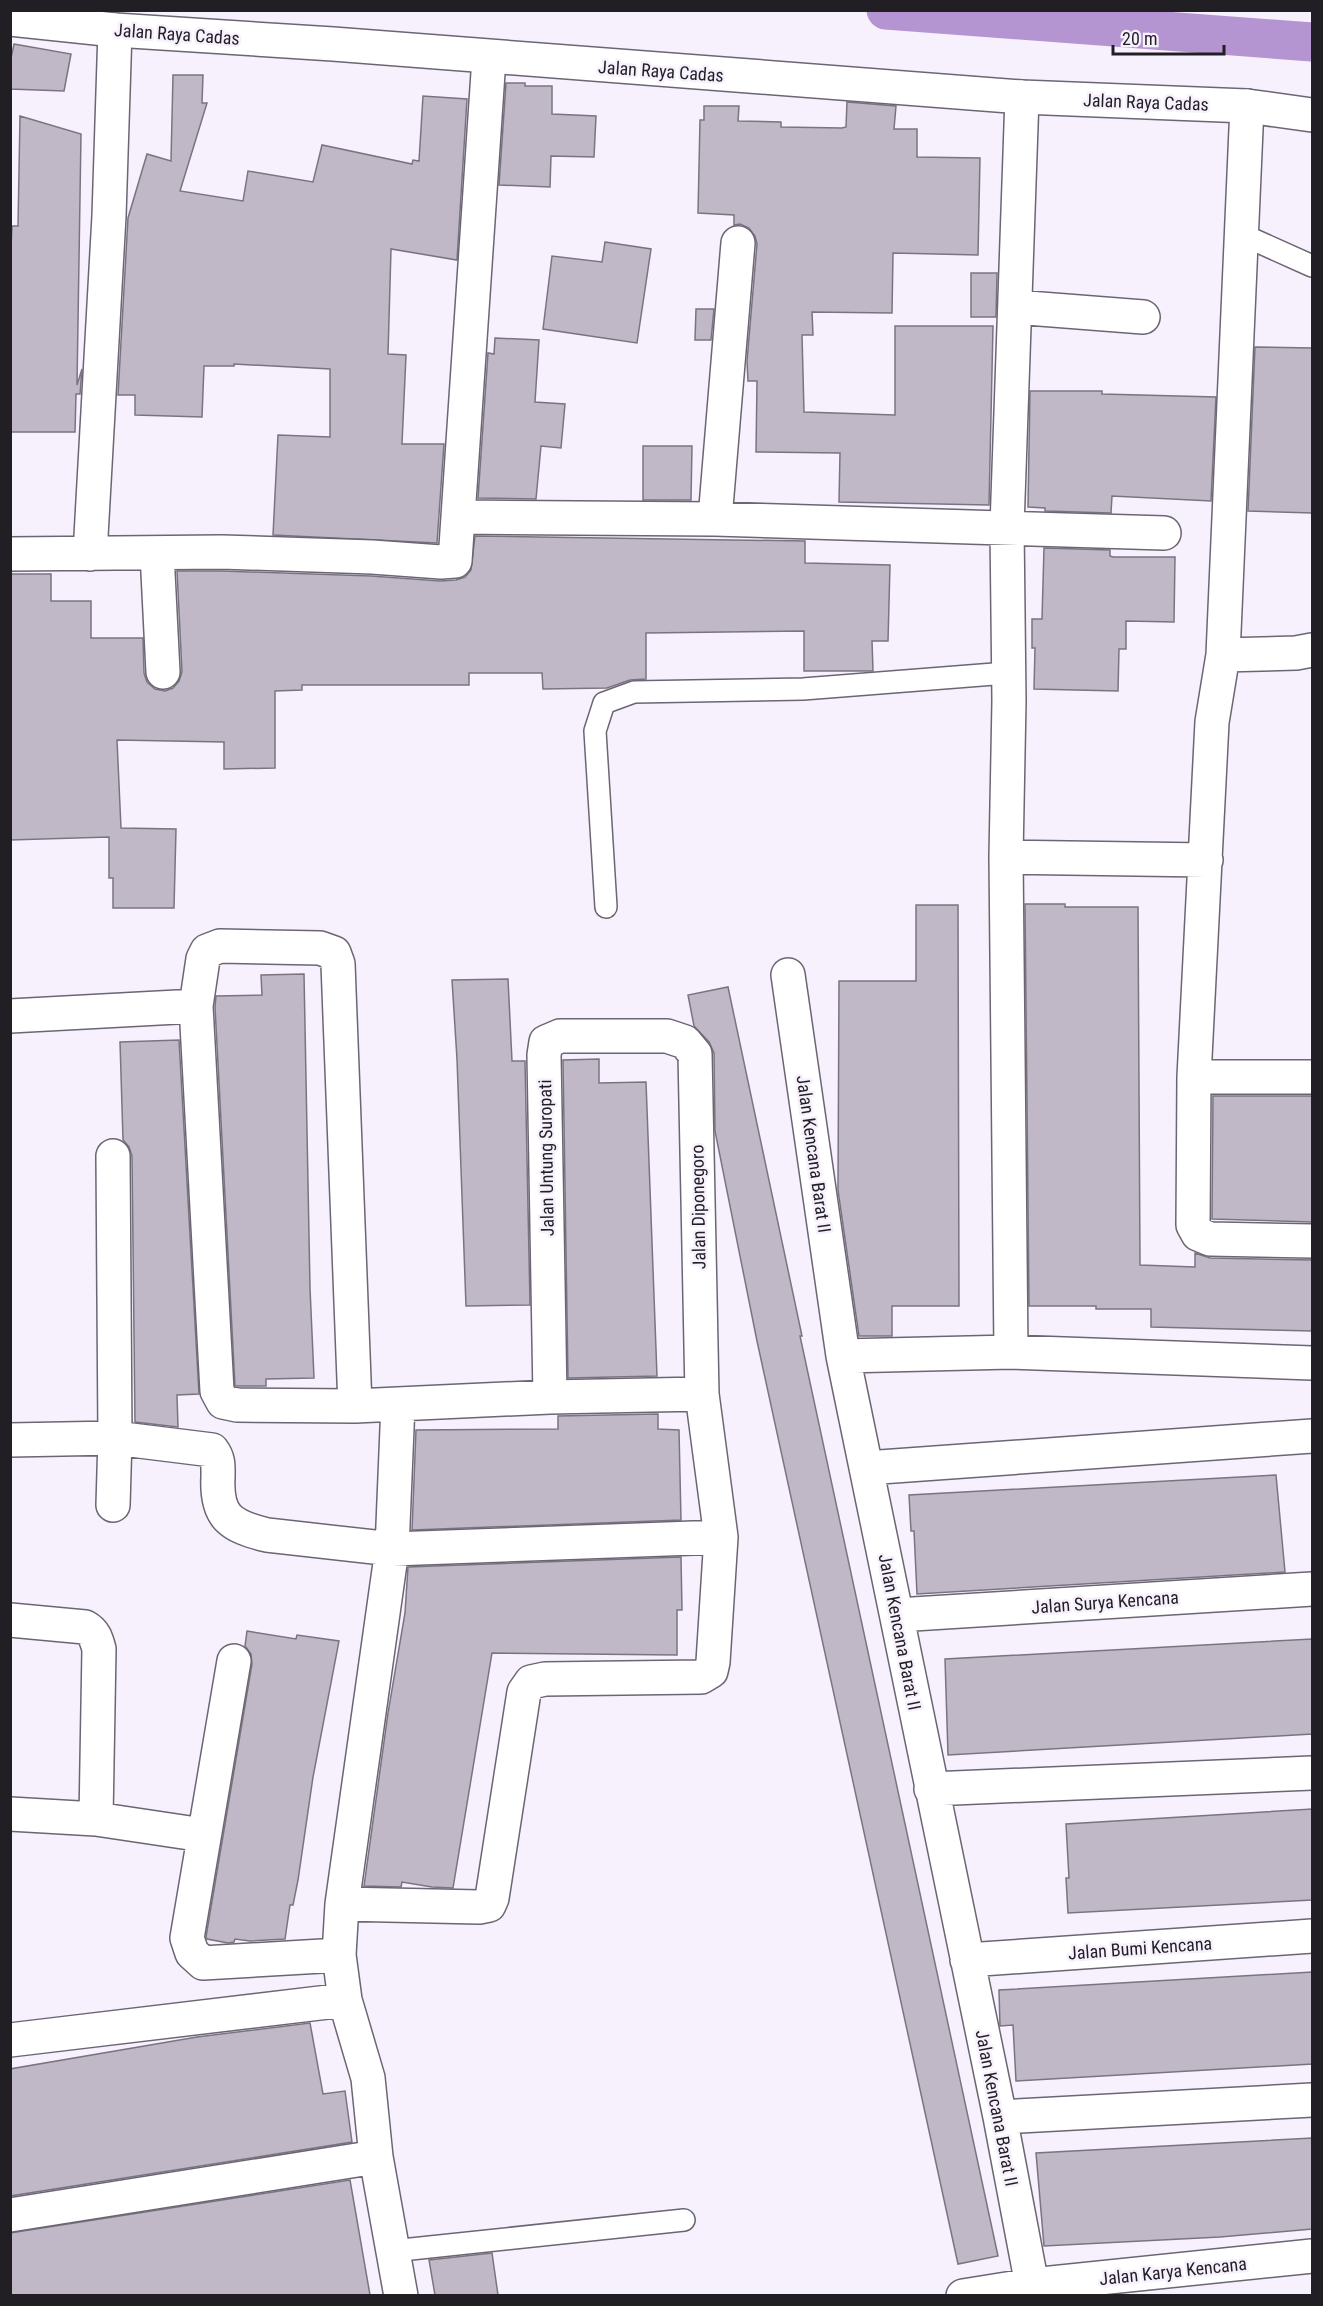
<svg xmlns="http://www.w3.org/2000/svg" width="1323" height="2306" font-family="'Roboto Condensed',sans-serif">
	<rect width="100%" height="100%" fill="#f7f0fd"/>
	<g fill="none" stroke-linecap="round" stroke-linejoin="round">
		<!-- canal -->
		<path stroke="#b594d2" stroke-width="39" d="M886,10L1312,42"/>
	</g>
	<!-- building -->
	<path fill="#c0b8c7" stroke="#7a7481" stroke-width="1.5" d="M14,44L71,54L64,91L10,89V63Z
		M173,75H203L202,103H207L180,191L243,201L248,171L313,182L322,145L412,164L413,160L419,161L423,96L467,99L457,260L391,249L388,354L406,355L402,444H444L437,543L273,535L278,435L330,437V369L234,364V366H204L202,417L135,415V395H118L128,218L147,154L171,161Z
		M506,83H525V86H552V114L596,116L594,157L551,156L550,187L499,185Z
		M847,102L896,106L894,129H917V157L980,158L978,255L893,253L892,313L812,312L813,335H802L804,412L895,415V326H993L989,505L839,502L840,453L756,452L757,381H748L747,361L757,244L755,236L749,228L740,224L734,225V215L698,213L700,120H704V106H739L738,121L781,122V127L842,128L846,127Z
		M20,116L81,134L77,385L82,369L80,394H76L75,432H10V269L12,226H18Z
		M605,242L651,249L637,343L543,329L552,256L602,262Z
		M971,273H997L996,317H971Z
		M696,309H714L711,340H695Z
		M495,338L539,340L535,402L565,404L561,448L541,446L536,499L478,498L488,353L494,354Z
		M1255,347L1312,348V513L1248,511Z
		M1030,391H1102V394L1216,397L1211,501L1112,496L1111,513L1045,511V508L1028,507Z
		M643,446H692L691,500H643Z
		M475,536L805,541V563L890,565L888,641H872L873,671H804V631L646,633V679L630,680L607,688L543,689L542,673H469V685H302V690L275,691V768L224,769V742L117,740L121,828L176,829L174,908H113V878H109V837L10,840V574H51V601H91V638H143L144,673L147,682L155,689L165,691L173,688L179,681L182,672L177,571H222L371,576L440,581L456,580L465,577L471,570Z
		M1044,548L1110,550V556L1113,557H1175L1174,622L1126,621V649H1119L1118,691L1034,689L1035,648H1032V619H1042Z
		M1025,904H1065V907H1138L1140,1265L1195,1267V1253L1210,1258L1312,1260V1331L1151,1327V1309H1096V1306H1029Z
		M916,905H958L959,1306H892V1336H859L838,1190L839,981H916Z
		M304,974L310,1288L314,1378L266,1379V1386H235L215,1007L216,996L262,995L261,975Z
		M508,979L512,1061H525L530,1305L466,1306L457,1059L452,980Z
		M728,987L802,1336H800L998,2256L958,2264L757,1341L715,1131L714,1053L709,1042L694,1026L688,995Z
		M179,1040L199,1394L177,1395L178,1427L135,1422L132,1156L129,1147L123,1140L120,1042Z
		M599,1059V1083L646,1082L657,1376L568,1378L563,1060Z
		M1213,1096H1312V1222L1212,1219Z
		M658,1414V1429L679,1430L681,1520L412,1530L416,1430L558,1429V1416Z
		M1276,1475L1285,1572L917,1594L914,1531H911L909,1495Z
		M681,1557L682,1610H677V1655L492,1653L453,1888L432,1887L402,1882L401,1887L364,1886L388,1713L405,1613L408,1567Z
		M247,1631L296,1639L297,1635L339,1641L313,1777L298,1880L293,1905H290L285,1939L250,1941L235,1939L234,1942L228,1943L207,1939L206,1937L252,1664L251,1654L245,1646Z
		M1312,1639V1734L948,1755L945,1659Z
		M1312,1809V1900L1068,1913L1066,1878H1069L1066,1824Z
		M1312,1972V2064L1016,2081L1013,2025L1000,2026L999,1990Z
		M310,2023L323,2094L345,2091L352,2142L10,2196V2069L197,2037Z
		M1312,2138V2229L1220,2237L1044,2246L1036,2153Z
		M350,2180L370,2295H10V2233Z
		M492,2253L498,2295H435L429,2260Z"/>
	<g fill="none" stroke-linecap="round" stroke-linejoin="round">
		<defs>
			<path id="service" d="M1243,235L1312,266
				M606,907L595,731L604,703L634,692L803,689L1007,673
				M392,2251L684,2220"/>
			<path id="minor" d="M1015,307L1143,317
				M458,517L715,519L1164,533
				M715,519L738,243
				M157,553L163,672
				M10,554L222,552L372,557L441,562L455,561L489,58
				M90,554L109,216L115,30
				M1312,650L1296,653L1223,655L1212,722L1194,1077L1193,1225L1198,1234L1210,1239L1312,1241
				M1223,655L1247,106
				M1006,857L1206,860
				M788,975L843,1356L1000,2117L1032,2285
				M10,1016L196,1006
				M1194,1077H1312
				M113,1156L115,1438L212,1450C219,1459 218,1466 218,1477C216,1517 230,1526 267,1535L392,1549L721,1537
				M1011,1352L1006,857L1009,701L1007,527L1022,97
				M843,1356L1011,1352L1312,1363
				M398,1404L392,1549L342,1904L339,1955L345,2000L368,2078L376,2157L401,2296
				M355,1406L338,964L334,953L320,948L220,946L207,951L203,959L196,1006L217,1391L223,1402L237,1405L355,1406L550,1397L702,1394
				M10,1440L115,1438L113,1505
				M866,1468L1312,1436
				M897,1615L1312,1589
				M10,1620L85,1627C94,1632 96,1638 99,1649L96,1819
				M234,1661L187,1938L192,1953L203,1963L339,1955
				M931,1789L1312,1773
				M10,1814L96,1819L203,1835
				M342,1904L479,1907L489,1905L492,1898L524,1692L531,1682L545,1679L701,1677L711,1671L713,1662L721,1537L702,1394L695,1054L685,1042L667,1036H560L546,1042L544,1055L550,1397
				M967,1960L1312,1936
				M10,2040L345,2000
				M1000,2117L1312,2100
				M10,2215L376,2157
				M963,2296L1032,2285L1312,2256"/>
			<path id="tertiary" d="M10,19L115,30L333,44L1022,97L1247,106L1312,115"/>
		</defs>
		<!-- service casing -->
		<use href="#service" stroke="#6c6572" stroke-width="24"/>
		<!-- minor casing -->
		<use href="#minor" stroke="#6c6572" stroke-width="36"/>
		<!-- tertiary casing -->
		<use href="#tertiary" stroke="#6c6572" stroke-width="36"/>
		<!-- service -->
		<use href="#service" stroke="#fff" stroke-width="21"/>
		<!-- minor -->
		<use href="#minor" stroke="#fff" stroke-width="33"/>
		<!-- tertiary -->
		<use href="#tertiary" stroke="#fff" stroke-width="33"/>
	</g>
	<g text-anchor="middle" dominant-baseline="central" stroke-width="5" stroke-linejoin="round" paint-order="stroke">
		<!-- street labels -->
		<g font-size="18" fill="#221f24" stroke="#f7f0fd">
			<text transform="translate(177 34) rotate(4)">Jalan Raya Cadas</text>
			<text transform="translate(661 71) rotate(4)">Jalan Raya Cadas</text>
			<text transform="translate(1146 102) rotate(2)">Jalan Raya Cadas</text>
			<text transform="translate(814 1154) rotate(82)">Jalan Kencana Barat II</text>
			<text transform="translate(546 1158) rotate(-91)">Jalan Untung Suropati</text>
			<text transform="translate(698 1207) rotate(-91)">Jalan Diponegoro</text>
			<text transform="translate(1105 1602) rotate(-4)">Jalan Surya Kencana</text>
			<text transform="translate(900 1632) rotate(79)">Jalan Kencana Barat II</text>
			<text transform="translate(1140 1948) rotate(-4)">Jalan Bumi Kencana</text>
			<text transform="translate(997 2108) rotate(79)">Jalan Kencana Barat II</text>
			<text transform="translate(1173 2271) rotate(-6)">Jalan Karya Kencana</text>
		</g>
	</g>
	<!-- border -->
	<rect width="1323" height="2306" fill="none" stroke="#221f24" stroke-width="24"/>
	<!-- scale -->
	<path d="M1113 45v9h111v-9" fill="none" stroke="#221f24" stroke-width="3"/>
	<text x="1122" y="45" font-size="18" fill="#221f24" stroke="#f7f0fd" stroke-width="4.5" paint-order="stroke">20 m</text>
</svg>
